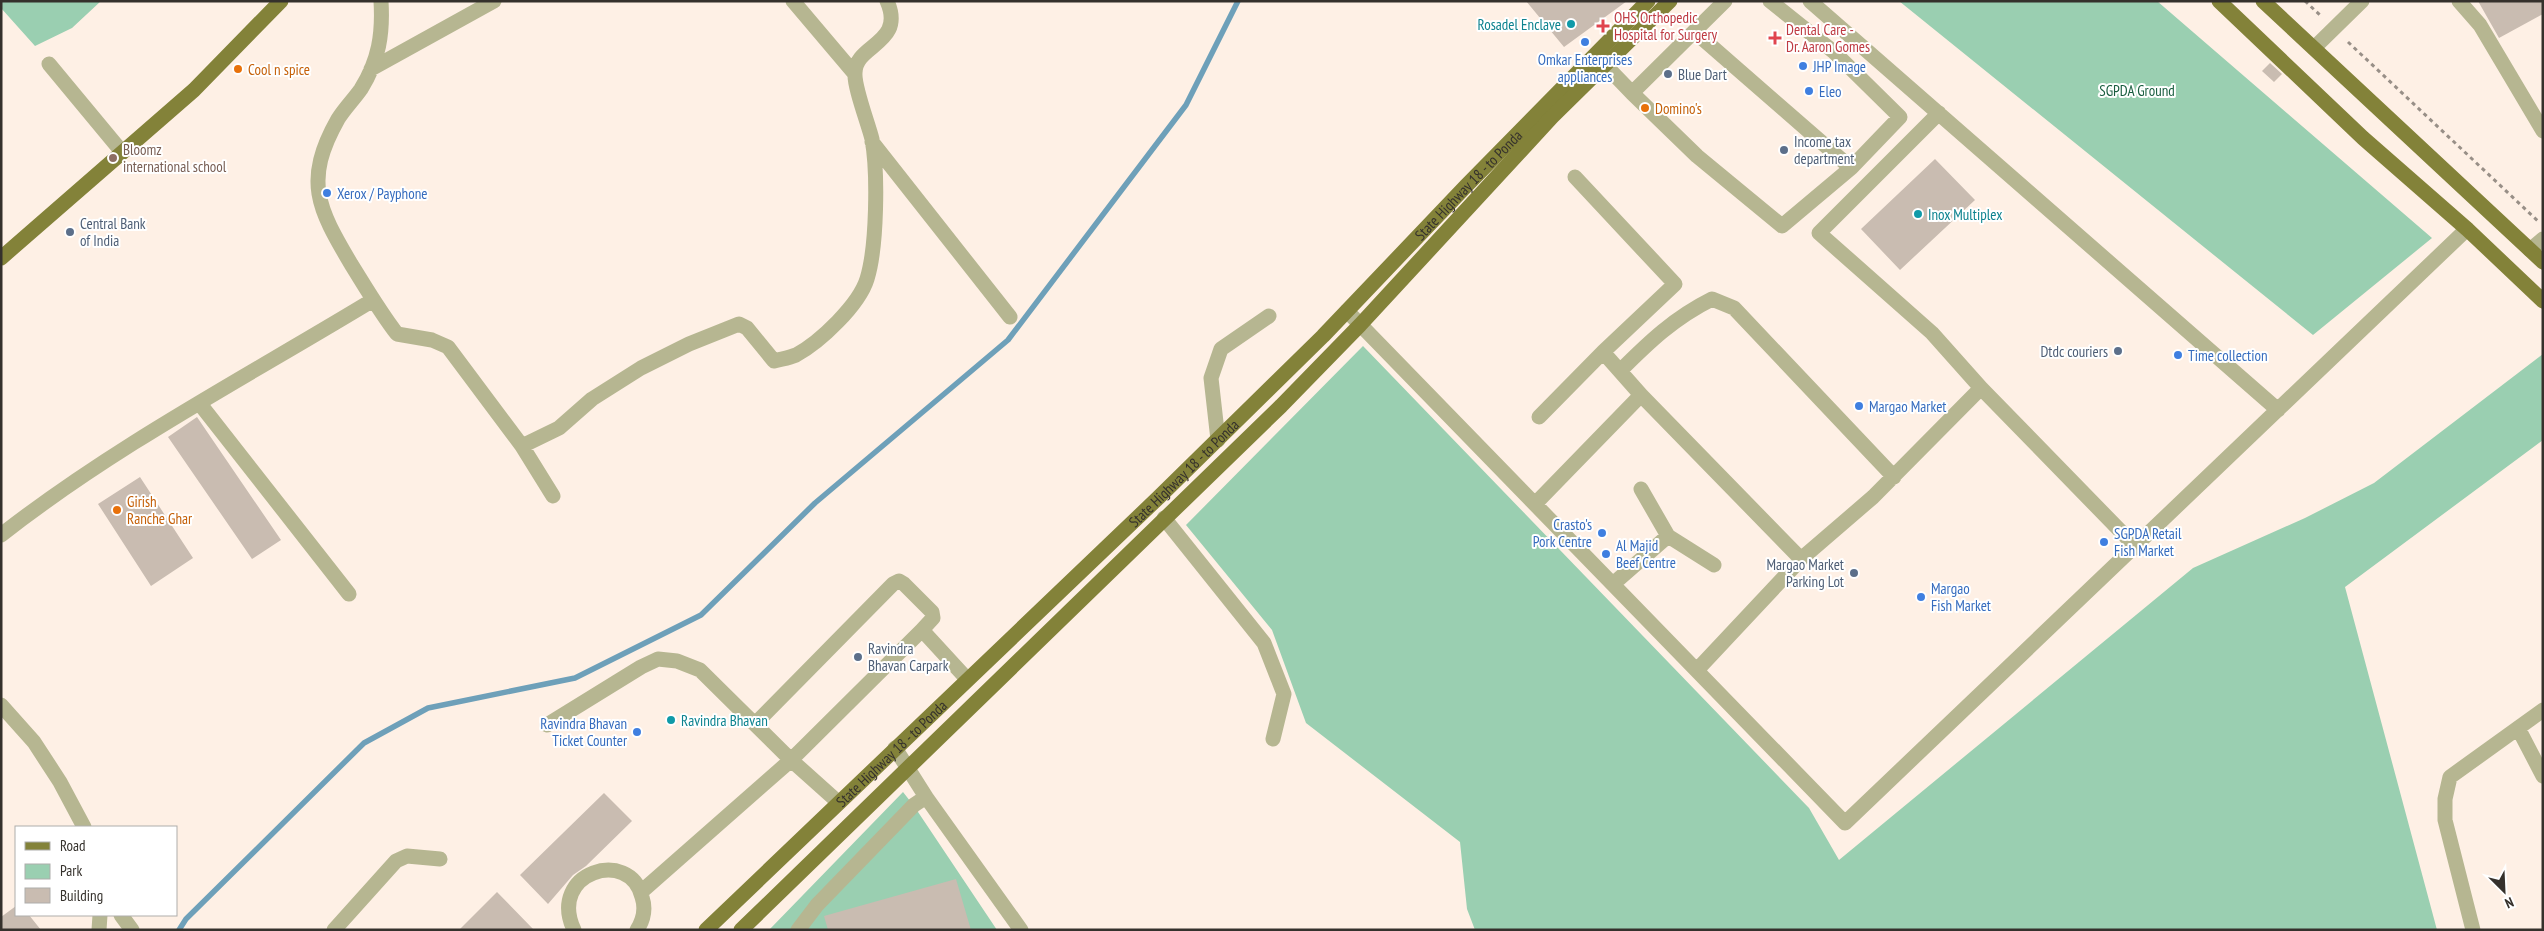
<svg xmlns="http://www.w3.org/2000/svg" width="2544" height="931" font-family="'PT Sans Narrow',sans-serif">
	<rect width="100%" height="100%" fill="#fef0e5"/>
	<!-- green -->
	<path fill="#9acfb1" d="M1,1H101L72,28L35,46L1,8Z
		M1899,1H2157L2432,238L2313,335Z
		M1363,346L1809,808L1839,860L2193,568L2305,518L2374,483L2543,354V440L2345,587L2437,930H1475L1467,909L1460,842L1306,723L1272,630L1186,525Z
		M903,792L914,806L997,930H769Z"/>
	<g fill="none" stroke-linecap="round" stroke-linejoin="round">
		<!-- stream -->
		<path stroke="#6ea0b9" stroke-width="5.5" d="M179,930L186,919L364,743L428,708L575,678L701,615L815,503L1008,340L1186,105L1238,1"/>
	</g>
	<!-- building -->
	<path fill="#c9bcb1" d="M1526,1H1627L1564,47Z
		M2478,1H2543V14L2499,38Z
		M2270,63L2282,74L2274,82L2262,71Z
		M1935,159L1975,200L1900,270L1861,229Z
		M197,417L281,540L252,559L168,437Z
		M140,477L193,558L151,586L98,504Z
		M604,793L632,821L586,866L573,875L548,904L520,875Z
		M956,879L971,930H828L824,916Z
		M497,892L534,930H459Z
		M16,906V915H29L41,930H1V917Z"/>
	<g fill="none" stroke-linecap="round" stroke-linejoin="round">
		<!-- path -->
		<path stroke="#988f87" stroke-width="3" stroke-dasharray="4 4" stroke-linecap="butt" d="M2305,1L2322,17
			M2348,42L2540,223"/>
		<!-- minor -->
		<path stroke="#b6b691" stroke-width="15" d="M381,1C383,34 379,60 361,89C354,99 345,108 338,119C303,181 318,208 351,264C366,288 380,312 397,334L432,340L448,347L522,446L559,428L592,399L641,368L689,344L739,324L747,328L774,361C781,359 789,358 796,355C820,342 859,305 867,279C877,247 878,172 872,139C868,123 854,87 855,73C855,44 906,44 887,1
			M793,1L854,73
			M1810,1L2278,410
			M2459,1L2480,25L2543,131
			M1695,32L1851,168L1900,117L1834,52L1770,1
			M2314,48L2362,1
			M49,64L122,152
			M1605,65L1632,93L1725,1
			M371,69L494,1
			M1632,93L1697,156L1782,226L1851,168
			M1939,113L1819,233L1932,333L1981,388L2137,548
			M872,142L1010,317
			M1575,177L1675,284L1603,352
			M2530,250L2543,239
			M1347,311L1845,823L2467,229
			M1620,371C1649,342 1674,318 1712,299L1734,308L1894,477
			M200,404L349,594
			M1539,417L1603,352L1641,395
			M1218,440L1211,378L1221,349L1269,316
			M522,446L553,496
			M1641,489L1668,536
			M1535,504L1641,395L1801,559
			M1164,518L1264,643L1284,694L1273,739
			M1,535C116,445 248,376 373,300
			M1613,584L1668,536L1714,565
			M922,630L967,679
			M1697,670L1801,559L1873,497L1981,388
			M1,705L34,742L60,782L84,827
			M547,725L641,667L658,659L677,661L700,670L791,760L838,802
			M2518,728L2543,776
			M895,748L926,797L1021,930
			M641,892L791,760L922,630L933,618L932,612L904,584L899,581L893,584L755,724
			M121,915L132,930
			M99,930L100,915
			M334,930L396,861L407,856L440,859
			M574,930C547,872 630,847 642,897C646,909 644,919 637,930
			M798,930L817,905L914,805L926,797
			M2473,930L2445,820V799L2450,777L2543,710"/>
		<!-- major -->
		<g stroke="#838239" stroke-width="15">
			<path d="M2219,1L2363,138L2467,229L2543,301"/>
			<path d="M2263,1L2543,262"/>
			<path d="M1,258L194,90L281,1"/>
			<path id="s1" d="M706,930L1159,497L1323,336L1466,186L1648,1"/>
			<path d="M741,930L1281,406L1360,325L1552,117L1670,1"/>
		</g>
	</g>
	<!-- markers -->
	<g fill="#0f9aa8" stroke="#fff" stroke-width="2">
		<circle cx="1571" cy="24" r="5"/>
		<circle cx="1918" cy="214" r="5"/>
		<circle cx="671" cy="720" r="5"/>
	</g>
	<g fill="#e0444e" stroke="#fff" stroke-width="2">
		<path d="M1600.5 18.5h5v5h5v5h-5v5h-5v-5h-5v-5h5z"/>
		<path d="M1772.5 30.5h5v5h5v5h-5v5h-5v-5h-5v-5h5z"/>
	</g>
	<g fill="#3f7fe0" stroke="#fff" stroke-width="2">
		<circle cx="1585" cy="42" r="5"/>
		<circle cx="1803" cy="66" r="5"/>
		<circle cx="1809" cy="91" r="5"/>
		<circle cx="327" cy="193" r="5"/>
		<circle cx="2178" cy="355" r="5"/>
		<circle cx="1859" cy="406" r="5"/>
		<circle cx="1602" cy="533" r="5"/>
		<circle cx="2104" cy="542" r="5"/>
		<circle cx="1606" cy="554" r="5"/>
		<circle cx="1921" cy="597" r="5"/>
		<circle cx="637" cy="732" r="5"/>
	</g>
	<g fill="#e8710a" stroke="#fff" stroke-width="2">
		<circle cx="238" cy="69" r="5"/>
		<circle cx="1645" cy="108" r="5"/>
		<circle cx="117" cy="510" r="5"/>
	</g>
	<g fill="#5c6f8a" stroke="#fff" stroke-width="2">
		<circle cx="1668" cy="74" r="5"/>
		<circle cx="1784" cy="150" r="5"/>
		<circle cx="70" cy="232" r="5"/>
		<circle cx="2118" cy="351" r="5"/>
		<circle cx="1854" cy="573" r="5"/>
		<circle cx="858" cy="657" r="5"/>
	</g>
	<circle fill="#8d6e63" stroke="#fff" stroke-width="2" cx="113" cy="158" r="5"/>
	<g text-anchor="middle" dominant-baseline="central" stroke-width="4" stroke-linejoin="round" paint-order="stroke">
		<!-- health labels -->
		<g font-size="15" fill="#be3a42" stroke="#fff" text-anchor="start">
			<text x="1614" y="17">OHS Orthopedic<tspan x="1614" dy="17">Hospital for Surgery</tspan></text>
			<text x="1786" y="29">Dental Care -<tspan x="1786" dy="17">Dr. Aaron Gomes</tspan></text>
		</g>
		<!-- culture labels -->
		<g font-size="15" fill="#0d838f" stroke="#fff" text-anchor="start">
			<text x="1561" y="24" text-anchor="end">Rosadel Enclave</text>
			<text x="1928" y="214">Inox Multiplex</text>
			<text x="681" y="720">Ravindra Bhavan</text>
		</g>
		<!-- shop labels -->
		<g font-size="15" fill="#366cbe" stroke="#fff" text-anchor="start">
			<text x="1585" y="59" text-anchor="middle">Omkar Enterprises<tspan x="1585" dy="17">appliances</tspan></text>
			<text x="1813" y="66">JHP Image</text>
			<text x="1819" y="91">Eleo</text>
			<text x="337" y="193">Xerox / Payphone</text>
			<text x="2188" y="355">Time collection</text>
			<text x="1869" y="406">Margao Market</text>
			<text x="1592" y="524" text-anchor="end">Crasto's<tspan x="1592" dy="17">Pork Centre</tspan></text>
			<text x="2114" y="533">SGPDA Retail<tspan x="2114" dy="17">Fish Market</tspan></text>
			<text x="1616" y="545">Al Majid<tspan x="1616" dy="17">Beef Centre</tspan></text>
			<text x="1931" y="588">Margao<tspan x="1931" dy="17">Fish Market</tspan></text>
			<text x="627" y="723" text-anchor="end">Ravindra Bhavan<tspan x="627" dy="17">Ticket Counter</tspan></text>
		</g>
		<!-- food labels -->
		<g font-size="15" fill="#c56008" stroke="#fff" text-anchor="start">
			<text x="248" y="69">Cool n spice</text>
			<text x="1655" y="108">Domino's</text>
			<text x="127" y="501">Girish<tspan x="127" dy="17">Ranche Ghar</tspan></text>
		</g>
		<!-- service labels -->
		<g font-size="15" fill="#4e5e75" stroke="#fff" text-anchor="start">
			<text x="1678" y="74">Blue Dart</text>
			<text x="1794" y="141">Income tax<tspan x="1794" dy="17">department</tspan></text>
			<text x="80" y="223">Central Bank<tspan x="80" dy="17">of India</tspan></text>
			<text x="2108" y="351" text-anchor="end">Dtdc couriers</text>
			<text x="1844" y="564" text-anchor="end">Margao Market<tspan x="1844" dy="17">Parking Lot</tspan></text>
			<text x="868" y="648">Ravindra<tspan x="868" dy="17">Bhavan Carpark</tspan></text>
		</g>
		<!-- park labels -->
		<g font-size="15" fill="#195d3f" stroke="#fff">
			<text x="2137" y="90">SGPDA Ground</text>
		</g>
		<!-- education labels -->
		<g font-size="15" fill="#785e54" stroke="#fff" text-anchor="start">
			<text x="123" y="149">Bloomz<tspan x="123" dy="17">international school</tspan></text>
		</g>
		<!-- street labels -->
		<g font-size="15" fill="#35312c" stroke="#fff">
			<text stroke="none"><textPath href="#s1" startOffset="1066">State Highway 18 - to Ponda</textPath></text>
			<text stroke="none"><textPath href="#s1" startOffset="661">State Highway 18 - to Ponda</textPath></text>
			<text stroke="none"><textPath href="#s1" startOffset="256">State Highway 18 - to Ponda</textPath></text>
		</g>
	</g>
	<!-- border -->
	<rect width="2544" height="931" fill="none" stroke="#35312c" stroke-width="5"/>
	<!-- legend -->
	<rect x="15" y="826" width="162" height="90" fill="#ffffff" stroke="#aeadab"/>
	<rect x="25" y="842" width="25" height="8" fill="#838239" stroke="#aeadab"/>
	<text x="60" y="851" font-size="15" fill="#35312c">Road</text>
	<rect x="25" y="864" width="25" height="15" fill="#9acfb1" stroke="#aeadab"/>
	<text x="60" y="876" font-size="15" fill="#35312c">Park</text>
	<rect x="25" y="888" width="25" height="15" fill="#c9bcb1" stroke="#aeadab"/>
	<text x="60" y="901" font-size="15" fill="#35312c">Building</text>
	<!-- north arrow -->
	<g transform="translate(2504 891) rotate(156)" stroke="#ffffff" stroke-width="4" paint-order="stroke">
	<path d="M0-4L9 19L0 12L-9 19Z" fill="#35312c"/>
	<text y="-8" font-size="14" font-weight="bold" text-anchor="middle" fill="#35312c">N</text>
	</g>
</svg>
